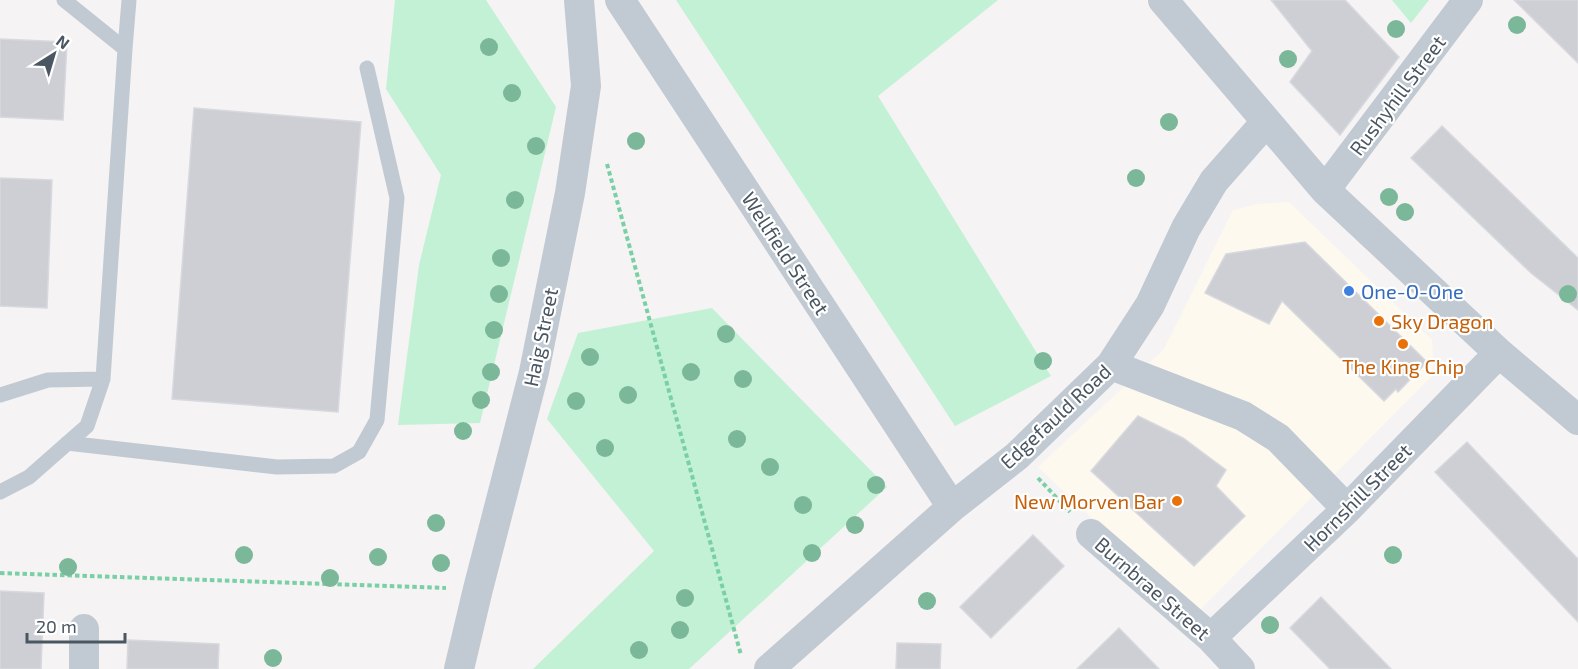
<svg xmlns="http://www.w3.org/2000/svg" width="1578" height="669" font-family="'Exo 2',sans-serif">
	<rect width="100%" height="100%" fill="#f5f3f3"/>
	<!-- commercial -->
	<path fill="#fdf9ef" d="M1289,202L1432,340L1434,374L1195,615L1038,467L1164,349L1233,210L1257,204Z"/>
	<!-- green -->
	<path fill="#c3f1d5" d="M395,0H486L556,107L480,423L398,425L419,265L441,175L386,89Z
		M676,0H998L878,96L1051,376L955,426Z
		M1392,0H1429L1411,23Z
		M712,308L887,487L689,669H533L654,551L547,419L578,333Z"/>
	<!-- building -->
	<path fill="#cdcfd5" stroke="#d7d9de" stroke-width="1.5" d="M1271,0H1345L1399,57L1340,135L1290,82L1312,51Z
		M1514,0H1578V63Z
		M0,39L67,42L63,120L0,117Z
		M194,108L361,122L338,412L172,399Z
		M1442,126L1578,258V310L1531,273L1411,158Z
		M0,178L52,180L47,308L0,306Z
		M1305,242L1427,362L1398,392L1396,389L1384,401L1282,301L1269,324L1205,293L1226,254Z
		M1138,416L1183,438L1226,470L1216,486L1245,516L1194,566L1091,471Z
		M1467,442L1578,559V622L1435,472Z
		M1033,535L1064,566L991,638L960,607Z
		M0,591L44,593L41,669H0Z
		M1321,597L1391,669H1330L1290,628Z
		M1119,628L1159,669H1077Z
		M128,640L219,644L218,669H127Z
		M897,643L941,644L940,669H896Z"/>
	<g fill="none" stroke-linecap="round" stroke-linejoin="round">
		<!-- path -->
		<path stroke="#7ad0a6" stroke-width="4" stroke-dasharray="4.5 3" stroke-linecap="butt" d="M607,164L741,655
			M1038,478L1070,512
			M0,573L446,588"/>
		<!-- lane -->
		<path stroke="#c1cad2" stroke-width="15" d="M125,49L129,0
			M0,395L48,380L103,379
			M67,443L277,467L334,466L359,452L377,420L397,198L367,68
			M0,492L29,477L87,426L103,379L125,49L64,0"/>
		<!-- street -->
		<path stroke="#c1cad2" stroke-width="30" d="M620,0L952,507
			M1163,0L1325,190L1499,353L1578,420
			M1325,190L1468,0
			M1111,365L1243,416L1278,438L1347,509
			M1091,534L1211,638L1240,669
			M84,629V669
			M1211,638L1347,509L1499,353
			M459,669L478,589L534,372L570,193L586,86L579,0
			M769,669L952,507L1017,456L1111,365L1150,305L1186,228L1214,181L1266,122"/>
	</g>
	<!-- trees -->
	<g fill="#7bb799">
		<circle cx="1517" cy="25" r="9"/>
		<circle cx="1396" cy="29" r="9"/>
		<circle cx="489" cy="47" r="9"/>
		<circle cx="1288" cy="59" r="9"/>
		<circle cx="512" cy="93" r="9"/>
		<circle cx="1169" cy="122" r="9"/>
		<circle cx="636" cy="141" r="9"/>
		<circle cx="536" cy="146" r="9"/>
		<circle cx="1136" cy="178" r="9"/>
		<circle cx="1389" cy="197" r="9"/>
		<circle cx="515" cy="200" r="9"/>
		<circle cx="1405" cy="212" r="9"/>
		<circle cx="501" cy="258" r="9"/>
		<circle cx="499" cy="294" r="9"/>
		<circle cx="1568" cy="294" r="9"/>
		<circle cx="494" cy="330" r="9"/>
		<circle cx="726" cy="334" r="9"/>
		<circle cx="590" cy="357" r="9"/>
		<circle cx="1043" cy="361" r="9"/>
		<circle cx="491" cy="372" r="9"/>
		<circle cx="691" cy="372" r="9"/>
		<circle cx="743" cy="379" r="9"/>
		<circle cx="628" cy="395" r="9"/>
		<circle cx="481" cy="400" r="9"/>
		<circle cx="576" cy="401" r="9"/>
		<circle cx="463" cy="431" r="9"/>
		<circle cx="737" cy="439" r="9"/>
		<circle cx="605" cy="448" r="9"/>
		<circle cx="770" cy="467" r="9"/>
		<circle cx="876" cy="485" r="9"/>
		<circle cx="803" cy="505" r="9"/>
		<circle cx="436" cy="523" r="9"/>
		<circle cx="855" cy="525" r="9"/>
		<circle cx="812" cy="553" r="9"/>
		<circle cx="244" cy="555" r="9"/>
		<circle cx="1393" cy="555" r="9"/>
		<circle cx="378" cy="557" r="9"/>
		<circle cx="441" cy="563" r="9"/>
		<circle cx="68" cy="567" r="9"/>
		<circle cx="330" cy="578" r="9"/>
		<circle cx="685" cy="598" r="9"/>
		<circle cx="927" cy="601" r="9"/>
		<circle cx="1270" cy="625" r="9"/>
		<circle cx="680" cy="630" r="9"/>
		<circle cx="639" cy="650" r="9"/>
		<circle cx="273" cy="658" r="9"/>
	</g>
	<!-- markers -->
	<circle fill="#3f7fe0" stroke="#fff" stroke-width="2" cx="1349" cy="291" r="6"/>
	<g fill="#e8710a" stroke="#fff" stroke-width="2">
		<circle cx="1379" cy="321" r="6"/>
		<circle cx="1403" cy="344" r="6"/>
		<circle cx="1177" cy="501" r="6"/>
	</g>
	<g text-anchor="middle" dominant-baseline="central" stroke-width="4.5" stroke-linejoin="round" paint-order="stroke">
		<!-- street labels -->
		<g font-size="20" fill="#4a5661" stroke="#fff">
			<text transform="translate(1397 95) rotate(-53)">Rushyhill Street</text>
			<text transform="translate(786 253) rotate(57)">Wellfield Street</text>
			<text transform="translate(540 337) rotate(-78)">Haig Street</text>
			<text transform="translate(1055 416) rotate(-43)">Edgefauld Road</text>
			<text transform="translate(1357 497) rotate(-45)">Hornshill Street</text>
			<text transform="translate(1153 588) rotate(41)">Burnbrae Street</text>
		</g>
		<!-- shop labels -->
		<g font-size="20" fill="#366cbe" stroke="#fff" text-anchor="start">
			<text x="1361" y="291">One-O-One</text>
		</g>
		<!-- food labels -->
		<g font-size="20" fill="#c56008" stroke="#fff" text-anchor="start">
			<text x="1391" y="321">Sky Dragon</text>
			<text x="1403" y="366" text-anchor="middle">The King Chip</text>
			<text x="1165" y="501" text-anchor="end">New Morven Bar</text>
		</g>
	</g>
	<!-- north arrow -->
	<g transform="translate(54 54) rotate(37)" stroke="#ffffff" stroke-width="4.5" paint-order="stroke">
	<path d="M0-4.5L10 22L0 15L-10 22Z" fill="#4a5661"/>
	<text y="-9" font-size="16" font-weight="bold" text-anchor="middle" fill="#4a5661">N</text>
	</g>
	<!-- scale -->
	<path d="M27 633v9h98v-9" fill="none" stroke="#4a5661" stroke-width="3"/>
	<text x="36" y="633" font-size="18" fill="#4a5661" stroke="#ffffff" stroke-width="4.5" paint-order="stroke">20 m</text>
</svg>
